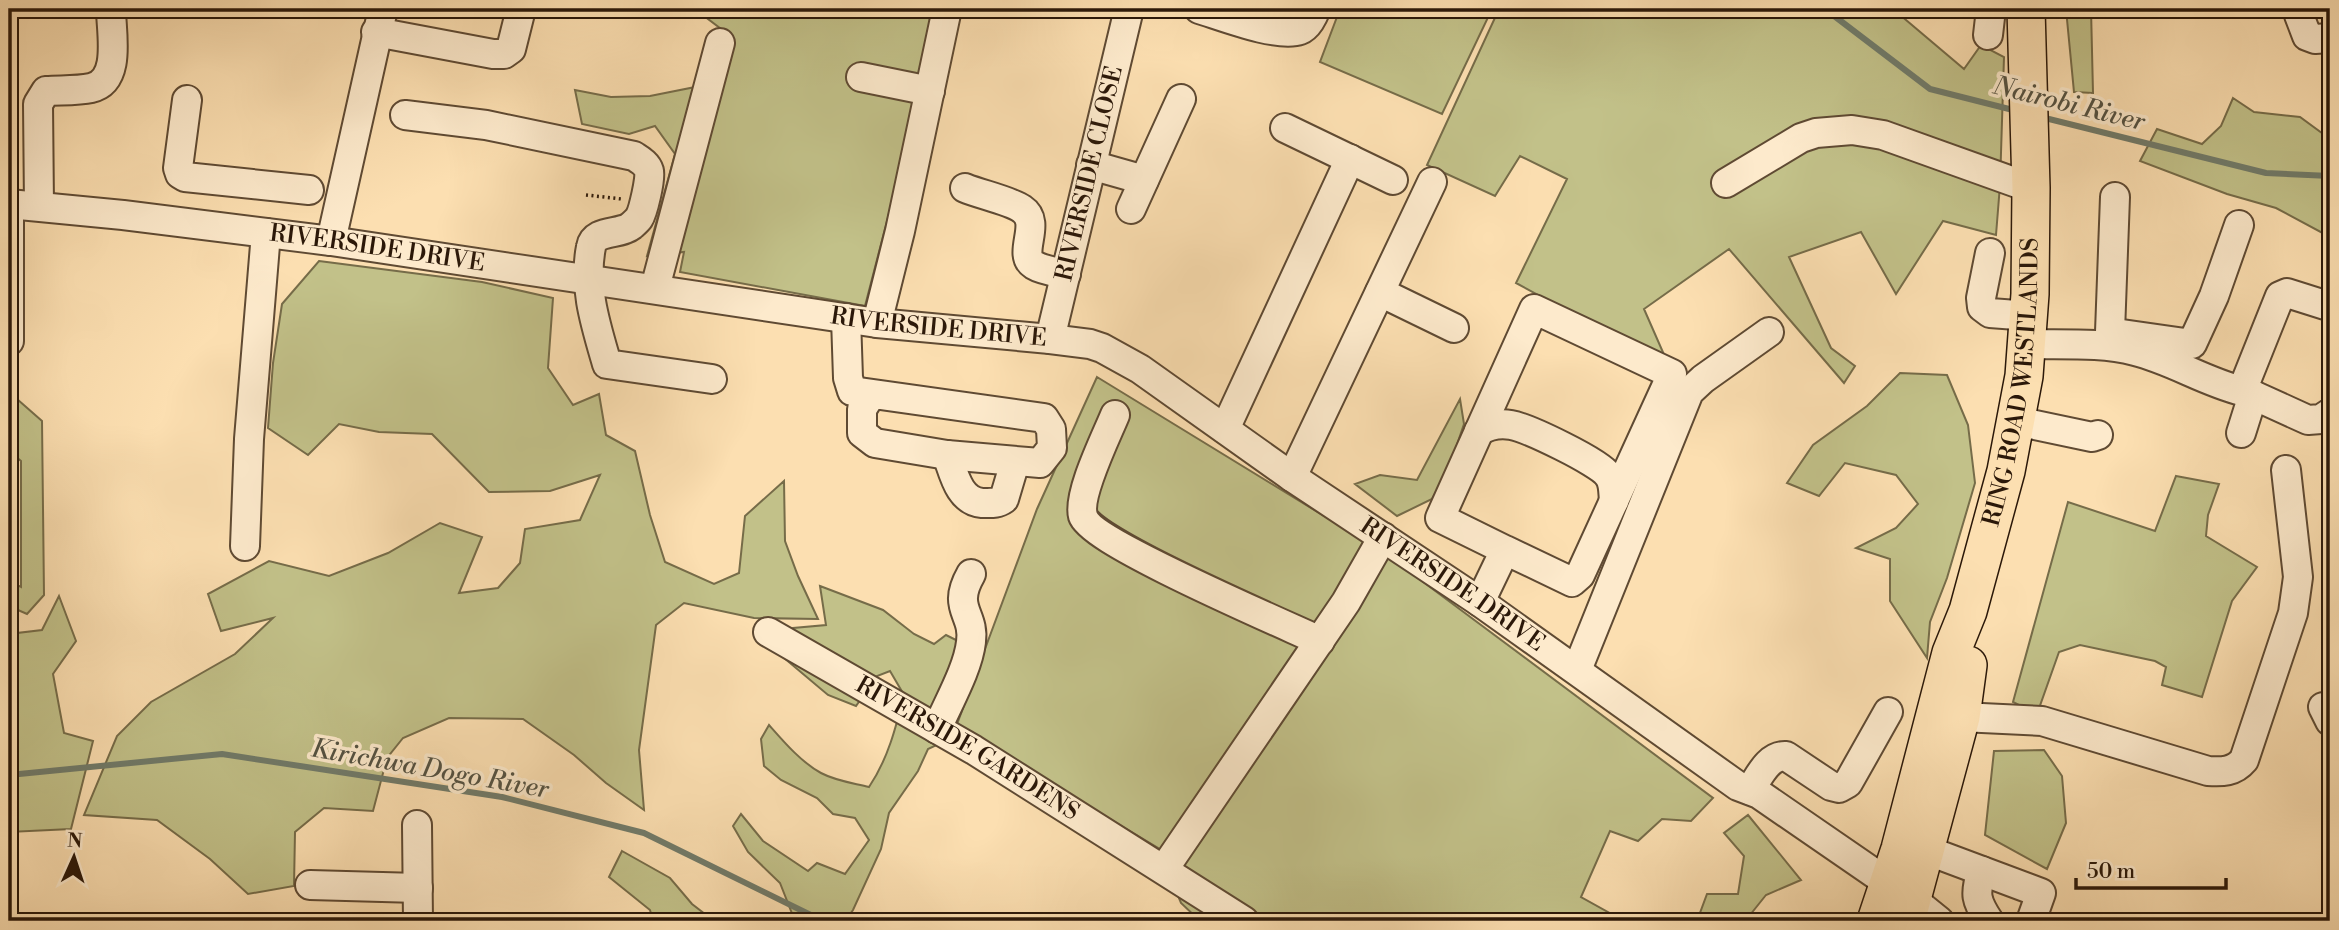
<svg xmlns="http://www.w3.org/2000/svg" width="2339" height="930" font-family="'Libre Bodoni',serif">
	<rect width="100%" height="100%" fill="#fcdfb1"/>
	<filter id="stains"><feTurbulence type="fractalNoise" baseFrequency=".00286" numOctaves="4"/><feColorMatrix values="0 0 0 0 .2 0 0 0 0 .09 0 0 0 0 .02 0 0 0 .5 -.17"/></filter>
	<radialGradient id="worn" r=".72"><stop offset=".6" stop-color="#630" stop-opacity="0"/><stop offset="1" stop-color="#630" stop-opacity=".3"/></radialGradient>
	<!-- green -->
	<path fill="#c2c189" stroke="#766c49" stroke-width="2" d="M671,9H938L916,109L865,306L680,272L684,252L647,256L675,154L655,126L629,134L582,124L575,90L611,97L650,96L695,87L733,38L700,13Z
		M1340,9H1492L1442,114L1320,62Z
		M1499,9H1893L1964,69L1981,45L2004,57L2000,185L1996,235L1943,221L1896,294L1861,232L1789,257L1831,348L1855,366L1844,383L1729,249L1644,309L1669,366L1516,283L1567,179L1520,156L1495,196L1427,165Z
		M2066,9H2091L2093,93L2074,92Z
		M2233,98L2254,112L2300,117L2330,139V237L2276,208L2227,194L2140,161L2157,129L2202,144L2221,126Z
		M319,261L482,282L553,298L548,368L573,405L599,394L606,435L635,451L650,515L665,562L714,584L739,573L745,516L784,481L785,541L798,576L818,619L754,618L684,603L656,625L639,750L644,810L606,783L574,755L523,719L449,718L403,738L387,758L373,811L324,808L295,832L294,886L248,894L210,859L157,820L84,815L117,736L151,702L235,654L273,618L221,631L208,594L269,561L329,576L388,553L440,523L482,537L459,593L498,588L520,563L525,529L580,520L600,475L550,491L489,492L432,434L379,432L339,424L308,455L268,428L273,363L282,304Z
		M1900,373L1947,375L1968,425L1975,483L1947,578L1930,622L1927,658L1890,601V559L1856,548L1896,528L1918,504L1896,475L1845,463L1819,496L1787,483L1813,445L1867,406Z
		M1097,377L1383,552L1713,798L1691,821L1662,819L1638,841L1610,831L1581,897L1624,921H1200L1181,903L1158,848L956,727L1037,509Z
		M9,392L42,421L44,595L27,614L9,606V581L21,587V461L9,451Z
		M1460,399L1464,424L1448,471L1432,499L1397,516L1355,484L1380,475L1417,480Z
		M2176,476L2219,484L2208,515L2206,536L2257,567L2232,601L2202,697L2162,685L2166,667L2155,661L2080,645L2059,652L2037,714L2013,702L2068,502L2155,531Z
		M820,586L883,610L914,634L934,644L946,635L962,643L948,670L935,701L941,743L928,749L918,771L889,813L881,849L853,910L845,921H795L780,883L748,852L733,826L741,814L763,841L808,871L817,863L845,874L869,840L855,818L833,814L817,798L781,780L764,766L761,739L769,725C784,742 801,762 821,773C836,781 853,783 869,787C888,759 896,727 904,695L890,671L877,676L856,706L828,695L771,647L793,628L826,625Z
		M59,596L76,641L53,674L64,733L93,741L71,829L9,832V634L42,630Z
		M2044,750L2062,776L2066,823L2047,869L1985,835L1994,751Z
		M1748,815L1801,880L1766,895L1750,915L1789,917L1788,921H1697L1707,894H1738L1744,856L1724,833Z
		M622,851L670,878L692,904L714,921H653L650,910L609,877Z"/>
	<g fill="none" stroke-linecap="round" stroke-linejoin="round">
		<!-- stream -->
		<path stroke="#717b6a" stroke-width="6" d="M1825,9L1930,89L2017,111
			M2041,117L2266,173L2330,176
			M9,775L222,754L502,797L644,833L823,921"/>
		<defs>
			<g id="minor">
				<path d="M1199,9C1222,16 1278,38 1300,30C1308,27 1313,16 1316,9"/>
				<path d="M2299,9V15L2307,36L2315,39L2330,38"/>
				<path d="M376,32L493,54H504L511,49L521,9"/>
				<path d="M1988,35L1991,9"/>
				<path d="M861,77L930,91"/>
				<path d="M187,100L178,168L180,174L185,177L309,190"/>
				<path d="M405,115L486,125L634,156C640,160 647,164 649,171C651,178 643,212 639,218C637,221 633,224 631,226C620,235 594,229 591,247C583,287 596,326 607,364L712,379"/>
				<path d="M1285,128L1393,180"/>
				<path d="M1091,165L1144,180"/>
				<path d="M1726,183L1801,138L1816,133L1852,130L1883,135L2031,188"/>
				<path d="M965,188C979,194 1011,201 1022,209C1043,223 1016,254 1034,265C1042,270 1056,272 1066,274"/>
				<path id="s1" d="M9,204L123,215L331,241L877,323L1050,339L1090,344L1102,348L1140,369L1292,477L1480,602L1738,786L1759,794L1913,900L1939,921"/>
				<path d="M39,206L38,104L46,91C61,90 77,91 91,88C122,81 111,32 111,9"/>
				<path d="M1131,209L1181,99"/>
				<path d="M331,241L383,9"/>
				<path d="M1990,253L1981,298L1982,307L1990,313L2030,316"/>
				<path d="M655,288L720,43"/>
				<path d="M1380,292L1454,328"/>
				<path d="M846,318L848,378L852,391L1044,418L1051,429L1052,448L1040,463L947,455L875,443L862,433V409L871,395"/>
				<path d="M877,323L900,231L947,9"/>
				<path d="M2110,332L2115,197"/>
				<path d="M2122,334L2192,344L2214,296L2239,225"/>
				<path id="s2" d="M1050,339L1129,9"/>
				<path d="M9,341V204"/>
				<path d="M2027,344C2062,345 2101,342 2135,351C2172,360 2205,382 2242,391L2280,296L2287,293L2325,305"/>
				<path d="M2253,395L2308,420L2321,419L2330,413"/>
				<path d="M1115,415C1106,437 1077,495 1083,516C1091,542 1286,625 1320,641"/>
				<path d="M2016,421L2092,437L2098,435"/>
				<path d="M1225,429L1350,159"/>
				<path d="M1479,431C1489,425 1499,423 1511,425C1528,428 1599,462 1608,475C1614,482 1613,492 1614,501"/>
				<path d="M2241,433L2253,395L2242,391"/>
				<path d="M947,455C954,474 959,501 982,503C991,503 997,504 1004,499L1015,462"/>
				<path d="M1292,477L1432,182"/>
				<path d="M245,546L249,439L266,233"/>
				<path d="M1480,602L1505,550L1572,582L1580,575L1672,374L1534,309L1440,518L1505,550"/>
				<path id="s3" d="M768,632L974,750L1244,921"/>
				<path d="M1577,670L1689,392L1703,379L1769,332"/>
				<path d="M2323,707L2330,721"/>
				<path d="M1961,717L2042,721L2208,771C2222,772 2234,772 2244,760L2293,613L2298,577L2286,470"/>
				<path d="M937,729C948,703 968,669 971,642C975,613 951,609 971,574"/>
				<path d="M1750,790C1759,777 1768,755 1786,756L1831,786L1839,788L1848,783L1888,712"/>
				<path d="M417,825L418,921"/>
				<path d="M1926,850L2041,893L2031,921"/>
				<path d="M1164,869L1346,602L1383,537"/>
				<path d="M1982,871C1974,894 1976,901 1989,921"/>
				<path d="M310,885L418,888"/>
			</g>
			<g id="major">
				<path id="s4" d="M1876,921L1900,849L1951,653L1968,611L2006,471L2024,376L2030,294L2031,188L2026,9"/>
				<path d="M1906,921L1961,717L1968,665"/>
			</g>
		</defs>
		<!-- minor casing -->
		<use href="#minor" stroke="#5f4a33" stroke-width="32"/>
		<!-- major casing -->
		<use href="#major" stroke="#2b1809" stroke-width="40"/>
		<!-- path -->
		<path stroke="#2b1809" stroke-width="3.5" stroke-dasharray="2 3.5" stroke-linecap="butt" d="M586,195L622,199"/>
		<!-- minor -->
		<use href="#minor" stroke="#fdeacc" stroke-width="28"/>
		<!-- major -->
		<use href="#major" stroke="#fcdfb1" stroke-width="37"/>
	</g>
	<g text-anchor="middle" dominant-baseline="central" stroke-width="7" stroke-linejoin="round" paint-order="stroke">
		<!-- street labels -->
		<g font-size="24" fill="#2b1809" stroke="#fdeacc">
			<text stroke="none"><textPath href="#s2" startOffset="170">RIVERSIDE CLOSE</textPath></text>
			<text stroke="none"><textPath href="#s1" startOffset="371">RIVERSIDE DRIVE</textPath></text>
			<text stroke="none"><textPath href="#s1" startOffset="938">RIVERSIDE DRIVE</textPath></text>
			<text stroke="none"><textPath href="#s4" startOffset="558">RING ROAD WESTLANDS</textPath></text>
			<text stroke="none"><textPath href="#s1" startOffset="1526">RIVERSIDE DRIVE</textPath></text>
			<text stroke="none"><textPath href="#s3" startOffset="231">RIVERSIDE GARDENS</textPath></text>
		</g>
		<!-- water labels -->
		<g font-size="26" font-style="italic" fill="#545242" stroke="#fdeacc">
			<text transform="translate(2069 104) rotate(14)">Nairobi River</text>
			<text transform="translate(430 769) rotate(10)">Kirichwa Dogo River</text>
		</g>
	</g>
	<!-- margin -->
	<rect width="2339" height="930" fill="none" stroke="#fcdfb1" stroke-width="35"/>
	<rect x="10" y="10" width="2318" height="909" fill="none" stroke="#2b1809" stroke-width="3.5"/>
	<rect x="18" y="18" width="2304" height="895" fill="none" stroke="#2b1809" stroke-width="2"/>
	<!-- north arrow -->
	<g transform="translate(74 857) rotate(3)" stroke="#fdeacc" stroke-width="5" paint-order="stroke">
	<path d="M0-5L12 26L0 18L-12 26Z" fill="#2b1809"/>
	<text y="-10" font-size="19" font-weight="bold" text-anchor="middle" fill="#2b1809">N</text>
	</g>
	<!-- scale -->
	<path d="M2076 878v10h150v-10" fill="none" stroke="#2b1809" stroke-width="3.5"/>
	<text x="2087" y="878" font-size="21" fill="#2b1809" stroke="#fdeacc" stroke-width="5" paint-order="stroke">50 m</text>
	<rect width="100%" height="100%" filter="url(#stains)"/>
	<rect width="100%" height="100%" fill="url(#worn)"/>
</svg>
